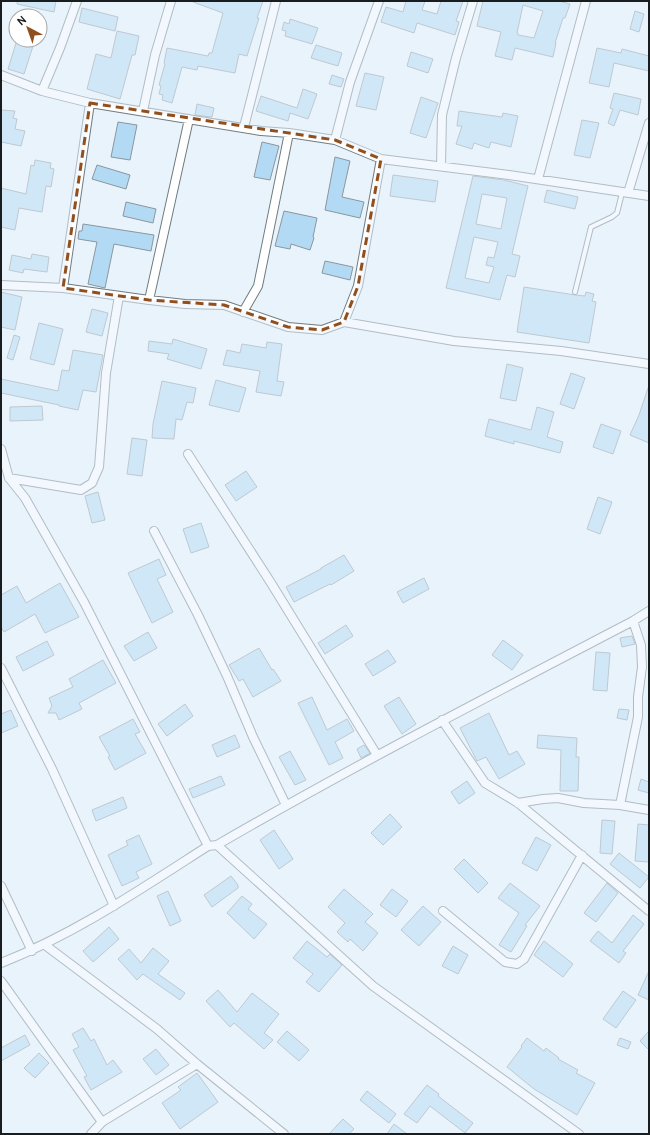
<svg xmlns="http://www.w3.org/2000/svg" width="650" height="1135" font-family="Cabin,sans-serif">
	<rect width="100%" height="100%" fill="#e8f3fb"/>
	<!-- building -->
	<path fill="#b3daf4" stroke="#8c969d" fill-rule="evenodd" d="M17,1H56L54,12L17,4Z
		M193,1H263L257,18H259L247,56L239,54L235,73L198,66L197,70L182,67L172,103L162,100L163,95L159,94L161,86L159,85L165,64L164,63L167,48L208,56L209,53H212L223,13L193,2Z
		M406,1H425L422,10L437,14L441,1H463L456,21L459,22L455,35L417,23L414,33L381,22L386,7L403,12Z
		M483,1H559L570,4L565,18H563L555,43H556L553,57L515,48L512,60L495,56L501,32L477,26ZM523,5L543,11L534,38L518,35V33H517Z
		M82,8L118,17L115,31L79,22Z
		M635,11L644,14L639,32L630,29Z
		M290,19L318,28L312,44L285,36L286,31L282,30L284,22L289,24Z
		M117,31L139,36L135,55H132L120,99L87,89L96,54L111,58Z
		M17,40H35L24,74L8,69Z
		M316,45L342,53L338,66L311,58Z
		M597,48L621,53L622,49L649,56V71L614,63L609,87L589,83Z
		M411,52L433,59L428,73L407,66Z
		M365,73L384,77L376,110L356,106Z
		M332,75L344,79L341,87L329,84Z
		M303,89L317,94L308,119L290,113L288,121L256,111L261,96L297,108Z
		M614,93L641,99L638,115L620,110L614,126L608,123L613,109L610,108Z
		M421,97L438,103L426,138L410,133Z
		M197,104L214,108L212,117L195,115Z
		M1,110L15,111L13,118L17,119L15,129L25,131L21,146L1,142Z
		M459,111L502,117L503,113L518,116L511,147L491,142L489,148L474,143L472,149L456,144L462,126H457Z
		M582,120L599,123L590,158L574,155Z
		M118,122L137,125L130,160L111,157Z
		M262,142L279,146L270,180L254,177Z
		M335,157L350,161L342,197L364,202L360,218L325,210Z
		M35,160L51,163L50,168L54,169L51,187L46,186L42,212L19,208L15,230L1,227V188L26,194L31,165L34,166Z
		M97,165L130,175L126,189L92,179Z
		M393,175L438,181L435,202L390,196Z
		M473,176L504,180L528,186L512,254L520,256L515,277L507,275L500,300L446,288ZM482,194L507,198L501,229L476,224ZM474,237L498,242L494,258L488,257L486,265L494,267L489,283L465,278Z
		M547,190L578,197L575,209L544,202Z
		M126,202L156,209L153,223L123,216Z
		M284,211L317,218L313,237L314,238L310,250L291,244L290,249L275,246Z
		M83,224L154,235L151,251L114,244L105,288L88,284L97,242L78,239L79,231H82Z
		M32,254L49,257L47,272L24,269L23,273L9,270L12,255L31,259Z
		M325,261L353,267L350,280L322,273Z
		M524,287L575,295L585,296L586,292L594,294L592,301L596,302L589,343L517,332Z
		M1,292L22,297L15,330L1,327Z
		M92,309L108,313L102,336L86,332Z
		M39,323L63,329L54,365L30,359Z
		M14,335L20,337L13,360L7,358Z
		M173,339L207,349L201,369L167,359L169,354L148,351L149,341L172,344Z
		M267,342L282,344L277,381L284,382L281,396L256,392L260,371L223,365L227,350L240,353L242,344L266,348Z
		M73,350L103,355L96,392L83,390L78,410L59,406V405L1,393V379L58,391L62,370L69,371Z
		M507,364L523,368L516,401L500,398Z
		M571,373L585,378L574,409L560,404Z
		M216,380L246,388L239,412L209,405Z
		M162,381L196,388L193,403L187,402L182,420L176,419L174,439L152,438L153,424Z
		M648,388H649V443L630,435L639,415Z
		M42,406L43,420L10,421V407Z
		M537,407L554,412L547,437L563,442L560,453L514,441V444L485,436L489,419L531,430Z
		M601,424L621,431L613,454L593,447Z
		M132,438L147,440L142,476L127,474Z
		M246,471L257,487L236,501L225,485Z
		M98,492L105,520L92,523L85,496Z
		M598,497L612,502L600,534L587,529Z
		M201,523L209,547L191,553L183,529Z
		M344,555L354,571L331,585L330,584L294,602L286,587L321,569V568Z
		M159,559L166,575L157,579L173,612L152,623L128,573Z
		M424,578L429,589L403,603L397,592Z
		M60,583L79,617L45,633L35,614L4,632L1,627V595L17,586L26,603Z
		M346,625L353,636L325,654L318,643Z
		M148,632L157,648L134,661L124,646Z
		M632,636L635,644L622,647L620,638Z
		M503,640L523,655L512,670L492,655Z
		M47,641L54,655L23,671L16,657Z
		M259,648L272,670L273,669L281,681L253,697L243,679L239,681L229,665Z
		M388,650L396,662L373,676L365,664Z
		M596,652L610,653L607,691L593,690Z
		M103,660L116,683L79,703L82,709L59,720L56,713H48L52,706L49,698L73,687L69,679Z
		M312,697L327,730L347,719L354,731L335,742L343,758L329,765L298,703Z
		M399,697L416,724L402,734L384,706Z
		M185,704L193,716L167,736L158,724Z
		M619,709L629,710L627,720L617,718Z
		M11,710L18,726L1,733V714Z
		M489,713L509,755L517,751L525,764L499,779L486,757L477,761L460,728Z
		M133,719L140,732L135,734L146,753L115,770L108,757L110,756L99,737Z
		M235,735L240,747L217,757L212,745Z
		M538,735L577,738L576,757H579L578,791H560L561,750L537,748Z
		M364,745L370,753L361,758L357,749Z
		M290,751L306,780L295,785L279,757Z
		M221,776L225,785L193,798L189,789Z
		M641,779L649,782V793L638,790Z
		M467,781L475,793L459,804L451,792Z
		M123,797L127,808L96,821L92,810Z
		M390,814L402,827L383,845L371,833Z
		M602,820L615,821L612,854L600,853Z
		M638,824L649,825V862L635,861Z
		M274,830L293,859L279,869L260,840Z
		M139,835L152,864L136,872L139,878L122,886L108,855L128,845L126,841Z
		M536,837L551,845L537,871L522,863Z
		M619,853L649,877L640,888L610,864Z
		M464,859L488,883L478,893L454,869Z
		M231,876L238,885V888L212,907L204,895Z
		M510,883L540,906L525,925L527,926L511,952L499,945L519,913L498,898Z
		M607,883L618,893L596,922L584,913Z
		M344,889L373,914L365,922L378,933L363,951L350,939L348,942L337,932L345,923L328,907Z
		M392,889L408,901L396,917L380,905Z
		M168,891L181,921L170,926L157,896Z
		M242,896L252,904L248,909L267,924L254,939L227,913Z
		M423,906L441,922L419,946L401,930Z
		M633,915L644,924L623,951L626,953L619,963L590,941L598,931L612,943Z
		M109,927L119,939L93,962L83,951Z
		M307,941L327,957L330,954L342,965L319,992L306,982L313,974L293,958Z
		M544,941L573,964L563,977L534,955Z
		M453,946L468,955L458,974L442,966Z
		M153,948L169,961L158,974L185,993L180,1000L143,974L137,980L118,959L129,949L141,963Z
		M649,971V1000L638,995Z
		M218,990L237,1012L252,993L279,1014L264,1033L273,1040L264,1049L234,1023L230,1027L206,1001Z
		M623,991L636,1000L616,1028L603,1019Z
		M83,1028L91,1041L94,1039L107,1065L113,1060L122,1072L91,1090L84,1077L87,1076L73,1050L79,1047L72,1034Z
		M287,1031L309,1050L299,1061L277,1042Z
		M649,1031V1050L640,1041Z
		M25,1035L30,1045L1,1061V1048Z
		M527,1038L544,1051L546,1048L559,1058L558,1059L578,1070L576,1073L595,1083L577,1115L534,1089L507,1067L522,1047L521,1046Z
		M620,1038L631,1042L628,1049L617,1045Z
		M156,1049L169,1065L156,1075L143,1059Z
		M39,1053L49,1063L35,1078L24,1068Z
		M197,1073L218,1102L180,1129L162,1103L181,1090L178,1087Z
		M427,1085L439,1094L438,1096L473,1123L465,1133L430,1106L417,1123L404,1114Z
		M367,1091L396,1114L389,1123L360,1100Z
		M343,1119L354,1129L349,1134H329Z
		M394,1124L407,1134H387Z"/>
	<g fill="none" stroke-linecap="round" stroke-linejoin="round">
		<defs>
			<path id="lane" d="M575,292L591,227L612,217L617,213L622,193"/>
			<path id="street" d="M77,1L60,48L42,91L90,103L261,131L289,133L335,140L381,159L509,175L649,196
				M1,75L42,91
				M143,111L155,55L171,1
				M244,127L276,1
				M335,140L350,82L379,1
				M441,166L442,115L456,58L473,1
				M538,179L586,1
				M628,193L649,123
				M1,285L63,288L149,300L185,304L224,305L288,327L322,330L344,322L358,286L381,159
				M63,288L90,103
				M149,300L189,119
				M243,312L258,286L289,133
				M344,322L454,341L561,351L649,364
				M1,449L9,478L25,498L84,602L208,846
				M188,454L271,583L377,755
				M9,478L81,490L92,483L99,467L106,373L119,296
				M154,531L198,615L227,676L253,737L286,805
				M1,668L52,769L114,906
				M442,720L485,783L518,803L649,911
				M518,803L543,799L558,798L584,803L620,805L649,810
				M620,805L638,717V697L642,667L641,645L633,621
				M217,845L373,986L579,1134
				M1,886L32,951
				M443,911L505,962L517,964L524,959L582,855
				M45,945L157,1029L197,1064L284,1134
				M1,963C75,934 141,889 208,846L217,845C353,766 493,694 633,621L649,611
				M1,981L102,1122
				M91,1134L102,1122L197,1064"/>
		</defs>
		<!-- lane casing -->
		<use href="#lane" stroke="#717b81" stroke-width="6"/>
		<!-- street casing -->
		<use href="#street" stroke="#717b81" stroke-width="10"/>
		<!-- lane -->
		<use href="#lane" stroke="#fff" stroke-width="4"/>
		<!-- street -->
		<use href="#street" stroke="#fff" stroke-width="8"/>
	</g>
	<!-- marked area -->
	<path d="M0 0H650V1135H0ZM90,103L335,140L381,159L358,286L344,322L322,330L288,327L224,305L149,300L63,288Z" fill="#e8f3fb" fill-opacity=".55" fill-rule="evenodd"/>
	<path fill="none" stroke="#914f1d" stroke-width="3" stroke-dasharray="8 5" stroke-linejoin="round" d="M90,103L335,140L381,159L358,286L344,322L322,330L288,327L224,305L149,300L63,288Z"/>
	<!-- border -->
	<rect width="650" height="1135" fill="none" stroke="#191d20" stroke-width="4"/>
	<!-- north arrow -->
	<g transform="translate(28 28) rotate(319)"><circle r="19" fill="#ffffff" stroke="#a3a5a6"/>
	<path d="M0-3L7 15L0 10L-7 15Z" fill="#914f1d"/>
	<text y="-6" font-size="11" font-weight="bold" text-anchor="middle" fill="#191d20">N</text>
	</g>
</svg>
